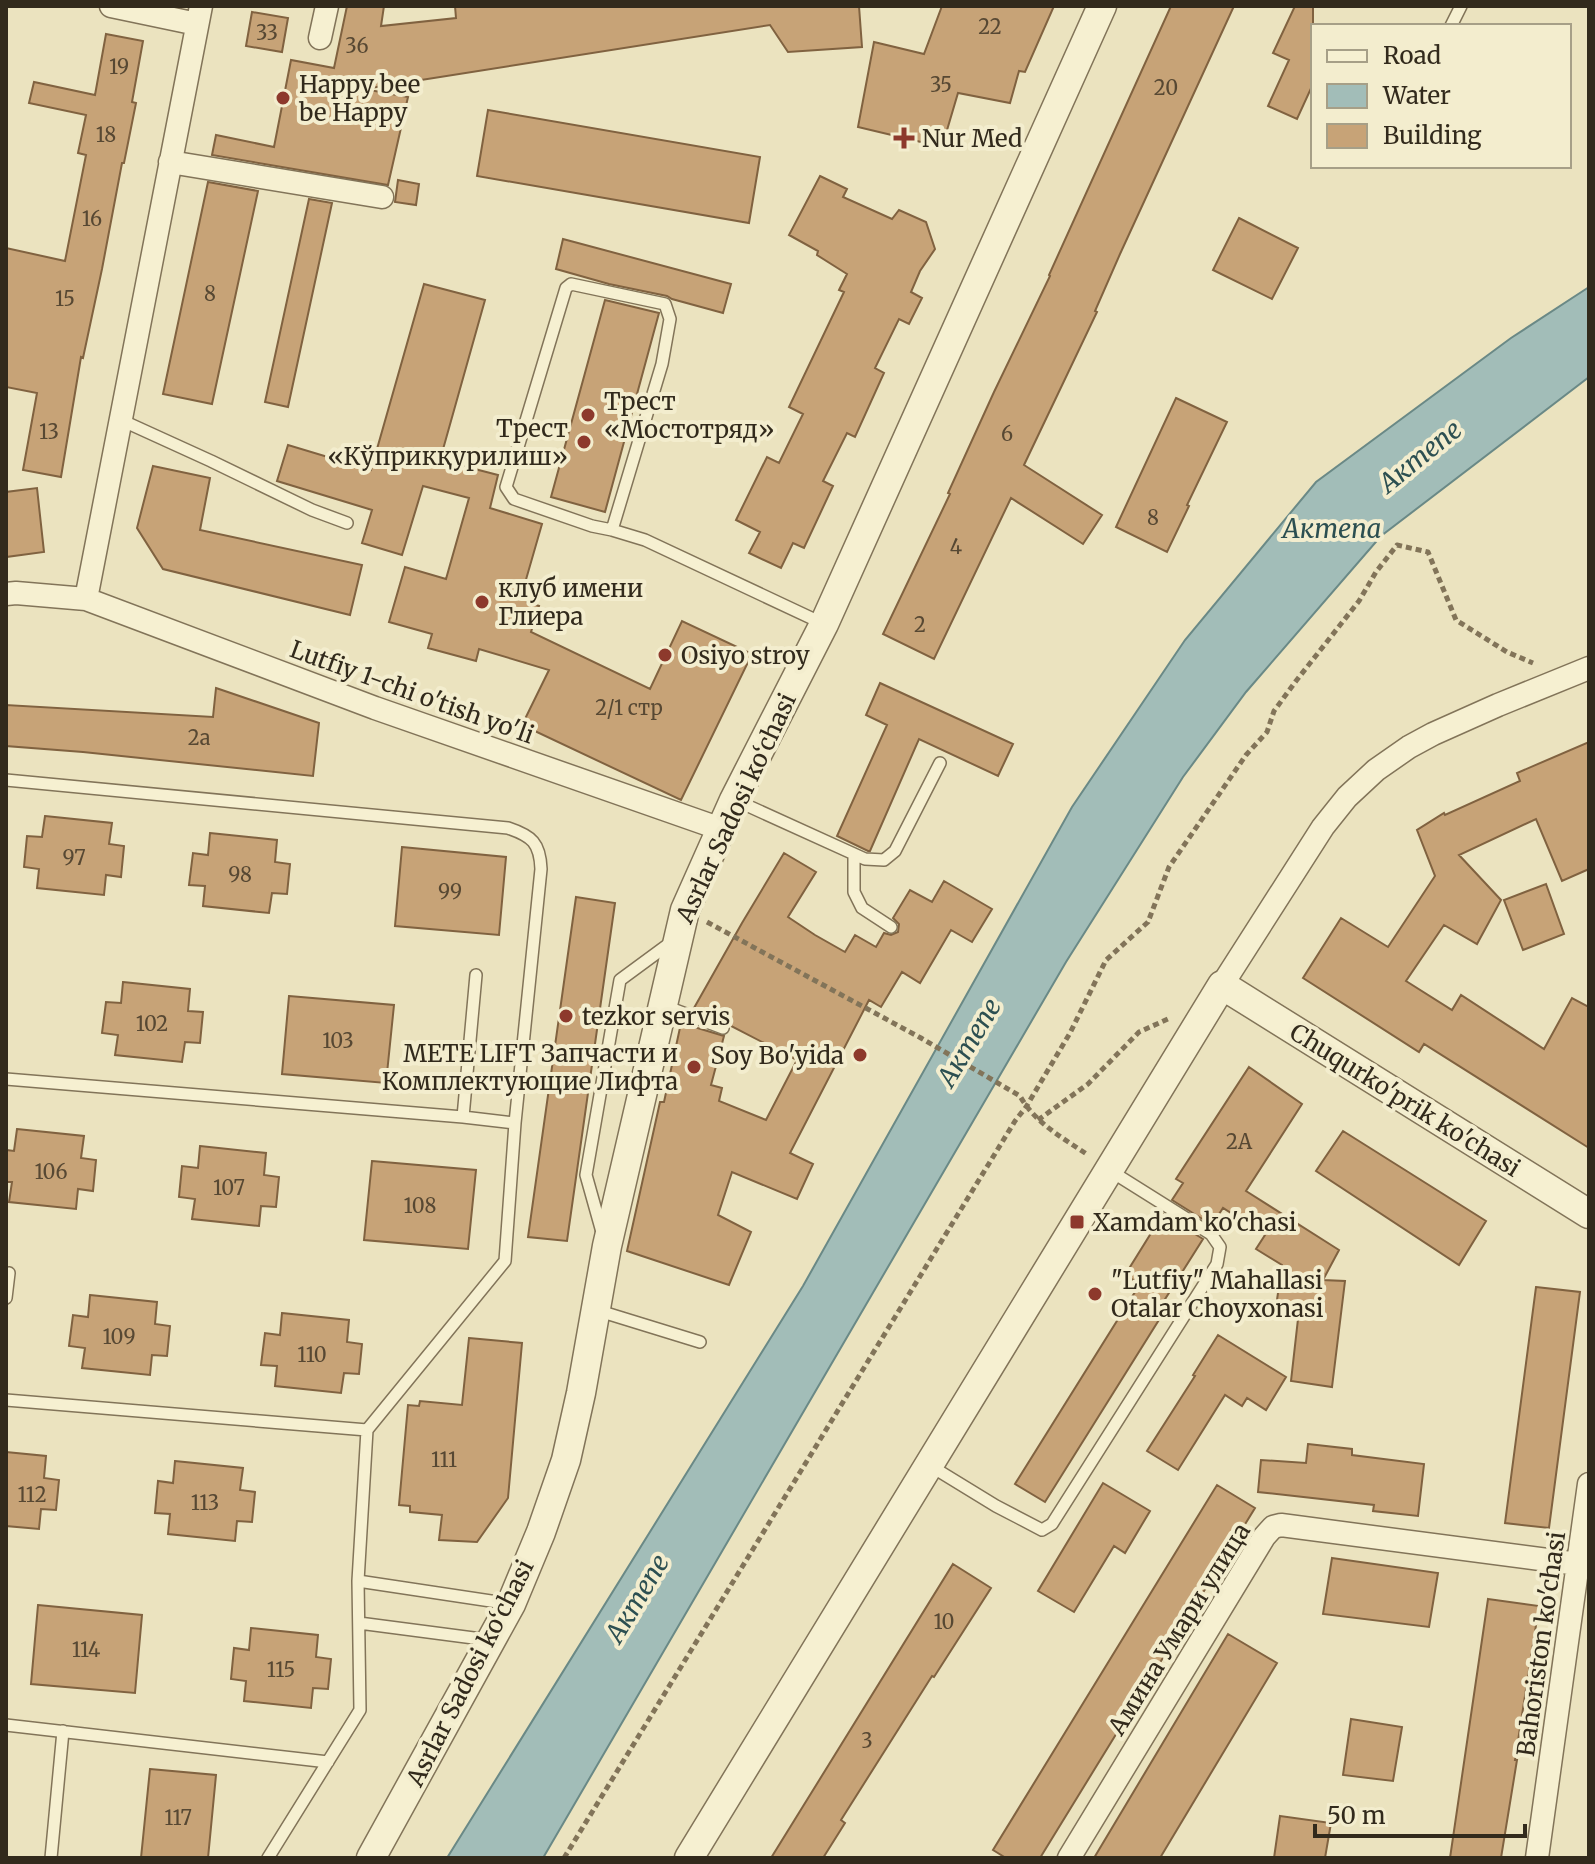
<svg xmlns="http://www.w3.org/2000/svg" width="1595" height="1864" font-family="Merriweather,serif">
	<rect width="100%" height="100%" fill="#ebe3bf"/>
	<!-- water -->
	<path fill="#a2bdb8" stroke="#6a8986" stroke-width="2" d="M1589,287V377L1381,536L1246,692L1183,777L1066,962L543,1858H447L803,1286L1072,807L1185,640L1316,482L1511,338Z"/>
	<!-- building -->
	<path fill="#c7a377" stroke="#806240" stroke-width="2" d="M347,6H384L381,26L456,18L455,6H859L862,47L788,52L770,25L364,89L408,97L388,185L212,155L216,135L274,147L291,60L334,68Z
		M942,6H1054L1025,72L1019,71L1010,103L958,93L942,147L858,127L874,42L924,54Z
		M1171,6H1234L1120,254L1095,311L1097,312L1024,465L1102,515L1083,544L1011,498L934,659L883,634L950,494L948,493L994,392L1050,276L1049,275Z
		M1295,6H1313V84L1297,119L1268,106L1289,60L1273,53Z
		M252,12L288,18L282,52L246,46Z
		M106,34L143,41L132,102L136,103L124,163H122L102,269L83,358L81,357L61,477L23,470L37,393L6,387V248L65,261L86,155L78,153L86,115L29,103L34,82L95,95Z
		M488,110L760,157L749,223L477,176Z
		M820,176L847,189L843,197L892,219L899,210L926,222L935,249L920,271L911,292L922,298L909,324L899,319L875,368L884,373L855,437L847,433L823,481L833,486L804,548L793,543L781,568L749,553L760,532L736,520L767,457L779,463L803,414L789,407L844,292L839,290L847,274L817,255L818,251L789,235Z
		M398,180L419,184L416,205L395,202Z
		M208,182L258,191L212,404L163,394Z
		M309,199L332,203L288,407L265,402Z
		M1239,218L1298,248L1272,299L1213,270Z
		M563,239L731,284L723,313L672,299L667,296L609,284L556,269Z
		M424,284L485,300L440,460L498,475L490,508L542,524L525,583L532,585L527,602L539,606L531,632L650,689L682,621L752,654L681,800L522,725L549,670L479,649L476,661L428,648L432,634L389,622L405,567L446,579L469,498L423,486L402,555L362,543L372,510L277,481L288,445L371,470Z
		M605,300L659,313L605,512L551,497Z
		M1176,398L1227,422L1187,505L1189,506L1167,552L1116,527Z
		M153,466L210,478L200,530L362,565L350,615L163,569L137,528Z
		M37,488L44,552L6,557V492Z
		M880,683L1013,744L998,776L919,739L870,851H868L837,836L887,725L866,715Z
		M216,688L319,723L313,776L83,752L6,746V705L213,717Z
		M1589,742V869L1562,881L1536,819L1459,855L1501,900L1477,944L1444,925L1406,981L1452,1010L1461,995L1544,1049L1572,998L1589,1007V1148L1424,1044L1419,1052L1303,978L1341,918L1388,947L1435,876L1417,830L1444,813L1445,815L1520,781L1517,773Z
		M45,816L112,823L109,844L124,846L121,877L106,875L104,895L37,888L39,869L24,867L27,836L42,837Z
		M210,833L277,840L275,862L290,864L287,894L272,893L269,913L203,906L205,886L189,885L193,853L208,855Z
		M402,847L506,857L499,935L395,926Z
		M784,853L816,872L788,917L815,935L845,952L855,935L876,947L884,933L891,935L898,932L899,924L893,918L910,890L932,902L944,881L992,909L972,942L951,930L920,983L902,972L881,1007L869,1000L790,1153L813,1164L797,1199L732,1172L718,1215L751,1232L729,1285L627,1251L660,1102H664L681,1023L724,1036L711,1085L722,1088L719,1101L766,1120L797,1060L731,1026L726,1020L694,1008L742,923Z
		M1546,884L1564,934L1523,950L1504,900Z
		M576,897L615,903L567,1241L528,1237Z
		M123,982L190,989L188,1011L203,1012L200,1043L185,1042L182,1062L115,1055L118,1035L102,1033L106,1002L121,1003Z
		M289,996L394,1005L386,1083L282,1074Z
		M1249,1067L1302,1104L1246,1191L1339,1250L1323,1280L1345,1281L1332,1387L1291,1381L1299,1310L1276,1307L1282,1265L1256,1249L1265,1235L1223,1208L1212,1225L1172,1200L1183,1183L1176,1179Z
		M17,1129L84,1136L81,1158L96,1160L93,1191L78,1189L76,1209L9,1202L12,1182H6V1150L14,1151Z
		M1343,1131L1486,1221L1459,1265L1316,1171Z
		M200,1146L266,1153L264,1175L279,1177L276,1207L261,1206L259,1226L192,1219L195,1199L179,1197L182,1166L198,1168Z
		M372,1161L476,1170L468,1249L364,1240Z
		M1163,1214L1203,1239L1162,1304L1167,1307L1045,1502L1015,1484L1140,1284L1125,1275Z
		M1536,1287L1580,1292L1549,1528L1505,1523Z
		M90,1295L157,1302L155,1324L170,1326L167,1356L152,1355L150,1375L82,1368L85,1348L69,1346L73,1315L88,1317Z
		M282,1313L349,1320L347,1342L362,1344L359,1374L344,1373L341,1393L275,1386L277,1366L261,1365L265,1333L280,1335Z
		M1218,1335L1286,1377L1266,1410L1247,1398L1242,1406L1225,1395L1178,1470L1147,1451L1195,1376L1193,1375Z
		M469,1338L522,1343L508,1498L477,1542L439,1540L442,1515L410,1512V1506L399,1505L408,1405L419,1406L420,1401L462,1405Z
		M1308,1444L1352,1449V1455L1424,1464L1418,1516L1373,1511L1374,1505L1258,1492L1261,1460L1306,1463Z
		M6,1452L46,1456L44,1478L59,1480L56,1510L41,1509L39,1529L6,1526Z
		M175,1461L243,1468L240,1490L255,1492L252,1522L237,1521L235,1541L168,1534L170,1514L155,1513L158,1481L173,1483Z
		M1103,1483L1150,1511L1125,1553L1114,1546L1074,1612L1038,1591Z
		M1217,1485L1255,1508L1040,1858H1006L993,1850Z
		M1332,1558L1438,1573L1429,1627L1323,1614Z
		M953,1564L991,1588L934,1677L932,1676L841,1820L845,1823L823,1858H771Z
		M1488,1599L1539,1606L1515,1760H1517L1501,1858H1450Z
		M38,1605L142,1615L135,1693L31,1684Z
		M251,1628L318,1635L316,1657L331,1659L328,1689L313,1688L311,1708L244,1701L246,1681L231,1679L234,1648L249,1650Z
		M1228,1634L1277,1663L1160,1858H1094Z
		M1351,1719L1402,1727L1393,1781L1343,1775Z
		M150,1769L216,1775L208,1858H141Z
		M1280,1816L1331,1823L1325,1858H1274Z"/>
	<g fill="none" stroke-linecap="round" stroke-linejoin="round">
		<defs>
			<path id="service" d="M1451,26L1461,6
				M121,420L211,461L312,510L347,523
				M612,530L592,526L514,499L506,487L566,288L571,284L665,304L670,319L662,364L612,530L645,540L824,624
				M6,780L508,828C532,836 540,843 541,869L515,1123L505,1261L367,1430L6,1400
				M735,800L865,859L884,860L895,851L940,763
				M854,854V892L862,908L891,927
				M662,1005L723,1028
				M6,1079L463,1117L515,1123
				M463,1117L476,975
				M602,1232L586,1175L620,980L673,941
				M6,1298L9,1273
				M596,1310L700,1342
				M929,1465L996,1506L1042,1530L1052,1524L1217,1264L1220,1247L1211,1234L1109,1170
				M358,1581L511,1604
				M359,1623L489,1640
				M6,1725L328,1762
				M51,1858L63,1731
				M268,1858L360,1710L358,1581L367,1430"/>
			<path id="minor" d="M111,6L197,24
				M320,38L327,6
				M170,162L382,197
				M6,594L16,593L86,599L375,708L721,829
				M86,599L201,6
				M1222,985L1323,827L1347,797L1376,770L1409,747L1433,734L1498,705L1589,668
				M1069,1858L1264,1537L1273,1527L1281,1525L1578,1564
				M1537,1858L1589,1484"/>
			<path id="tertiary" d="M371,1858L511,1604L541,1532L566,1460L581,1393L607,1246L685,910L734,800L824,624L1102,6
				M689,1858L1222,985L1589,1214"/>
		</defs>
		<!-- service casing -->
		<use href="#service" stroke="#827459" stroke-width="14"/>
		<!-- minor casing -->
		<use href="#minor" stroke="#827459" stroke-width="25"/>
		<!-- tertiary casing -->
		<use href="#tertiary" stroke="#827459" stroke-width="31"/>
		<!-- path -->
		<path stroke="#827459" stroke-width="5" stroke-dasharray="6 4" stroke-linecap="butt" d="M707,922L921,1038L1020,1096C1035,1123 1063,1138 1088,1155
			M1038,1120L1088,1084L1139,1032L1168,1019
			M564,1858L1015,1121L1026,1107L1070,1033L1106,960L1148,922L1169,867L1246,755L1267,732L1274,711L1296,681L1359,601L1376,572L1397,545L1428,552L1456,620L1507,652L1533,663"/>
		<!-- service -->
		<use href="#service" stroke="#f6f0d1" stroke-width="11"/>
		<!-- minor -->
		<use href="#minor" stroke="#f6f0d1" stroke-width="22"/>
		<!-- tertiary -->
		<use href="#tertiary" stroke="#f6f0d1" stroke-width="28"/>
	</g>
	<!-- markers -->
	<g fill="#8d392c" stroke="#f3edce" stroke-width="3">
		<circle cx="283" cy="98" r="8"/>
		<path d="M900 126h8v8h8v8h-8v8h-8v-8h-8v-8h8z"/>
		<circle cx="588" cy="415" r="8"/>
		<circle cx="584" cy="442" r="8"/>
		<circle cx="482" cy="602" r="8"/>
		<circle cx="665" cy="655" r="8"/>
		<circle cx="566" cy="1016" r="8"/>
		<circle cx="860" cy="1055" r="8"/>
		<circle cx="694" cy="1067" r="8"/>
		<rect x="1069" y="1214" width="16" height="16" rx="4"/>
		<circle cx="1095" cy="1294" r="8"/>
	</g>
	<g text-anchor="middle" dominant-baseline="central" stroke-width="8" stroke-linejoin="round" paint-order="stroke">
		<!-- number labels -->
		<g font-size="20" fill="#574833">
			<text x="990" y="26">22</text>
			<text x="267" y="32">33</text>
			<text x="357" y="45">36</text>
			<text x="119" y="66">19</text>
			<text x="941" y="84">35</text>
			<text x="1166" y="87">20</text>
			<text x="106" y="134">18</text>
			<text x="92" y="218">16</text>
			<text x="210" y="293">8</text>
			<text x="65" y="298">15</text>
			<text x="49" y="431">13</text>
			<text x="1007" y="433">6</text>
			<text x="1153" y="517">8</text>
			<text x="956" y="546">4</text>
			<text x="920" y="624">2</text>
			<text x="629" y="707">2/1 стр</text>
			<text x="199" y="737">2а</text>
			<text x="74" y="857">97</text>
			<text x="240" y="874">98</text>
			<text x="450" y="891">99</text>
			<text x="152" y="1023">102</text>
			<text x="338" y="1040">103</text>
			<text x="1239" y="1141">2A</text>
			<text x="51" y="1171">106</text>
			<text x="229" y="1187">107</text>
			<text x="420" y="1205">108</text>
			<text x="119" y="1336">109</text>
			<text x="312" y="1354">110</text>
			<text x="444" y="1459">111</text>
			<text x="32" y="1494">112</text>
			<text x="205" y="1502">113</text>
			<text x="944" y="1621">10</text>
			<text x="86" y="1649">114</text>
			<text x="281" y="1669">115</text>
			<text x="867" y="1740">3</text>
			<text x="178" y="1817">117</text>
		</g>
		<!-- poi labels -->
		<g font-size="24" fill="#322a1c" stroke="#f3edce" text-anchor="start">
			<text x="299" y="84">Happy bee<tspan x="299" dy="28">be Happy</tspan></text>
			<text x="922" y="138">Nur Med</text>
			<text x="604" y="401">Трест<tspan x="604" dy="28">«Мостотряд»</tspan></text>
			<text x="568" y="428" text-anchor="end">Трест<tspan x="568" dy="28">«Кўприкқурилиш»</tspan></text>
			<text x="498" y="588">клуб имени<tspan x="498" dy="28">Глиера</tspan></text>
			<text x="681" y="655">Osiyo stroy</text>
			<text x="582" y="1016">tezkor servis</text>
			<text x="678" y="1053" text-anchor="end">METE LIFT Запчасти и<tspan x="678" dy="28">Комплектующие Лифта</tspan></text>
			<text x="844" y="1055" text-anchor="end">Soy Bo'yida</text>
			<text x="1093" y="1222">Xamdam ko'chasi</text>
			<text x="1111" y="1280">"Lutfiy" Mahallasi<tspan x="1111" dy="28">Otalar Choyxonasi</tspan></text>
		</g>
		<!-- street labels -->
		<g font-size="24" fill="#322a1c" stroke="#f3edce">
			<text transform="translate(412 692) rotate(20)">Lutfiy 1-chi o'tish yo'li</text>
			<text transform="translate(736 808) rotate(-65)">Asrlar Sadosi ko‘chasi</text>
			<text transform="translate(1405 1100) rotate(32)">Chuqurko'prik ko'chasi</text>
			<text transform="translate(1179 1629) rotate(-58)">Амина Умари улица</text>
			<text transform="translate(1541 1644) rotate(-82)">Bahoriston ko'chasi</text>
			<text transform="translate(470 1673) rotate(-63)">Asrlar Sadosi ko‘chasi</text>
		</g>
		<!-- water labels -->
		<g font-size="26" font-style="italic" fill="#2c4f51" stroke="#f3edce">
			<text transform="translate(1420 456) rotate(-39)">Актепе</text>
			<text x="1332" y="528">Актепа</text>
			<text transform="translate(969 1042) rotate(-59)">Актепе</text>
			<text transform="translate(637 1598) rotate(-59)">Актепе</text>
		</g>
	</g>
	<!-- border -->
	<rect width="1595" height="1864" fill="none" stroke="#322a1c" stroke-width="16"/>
	<!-- legend -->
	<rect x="1311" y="24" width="260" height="144" fill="#f3edce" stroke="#a69f87" stroke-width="2"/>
	<rect x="1327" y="50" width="40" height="12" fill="#f6f0d1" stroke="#a69f87" stroke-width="2"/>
	<text x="1383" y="64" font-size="24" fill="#322a1c">Road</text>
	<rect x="1327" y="84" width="40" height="24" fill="#a2bdb8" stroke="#a69f87" stroke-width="2"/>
	<text x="1383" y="104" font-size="24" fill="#322a1c">Water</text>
	<rect x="1327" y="124" width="40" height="24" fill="#c7a377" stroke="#a69f87" stroke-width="2"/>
	<text x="1383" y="144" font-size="24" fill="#322a1c">Building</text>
	<!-- scale -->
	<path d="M1315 1824v12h210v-12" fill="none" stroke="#322a1c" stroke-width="4"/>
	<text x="1327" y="1824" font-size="24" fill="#322a1c" stroke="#f3edce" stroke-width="6" paint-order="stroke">50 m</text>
</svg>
